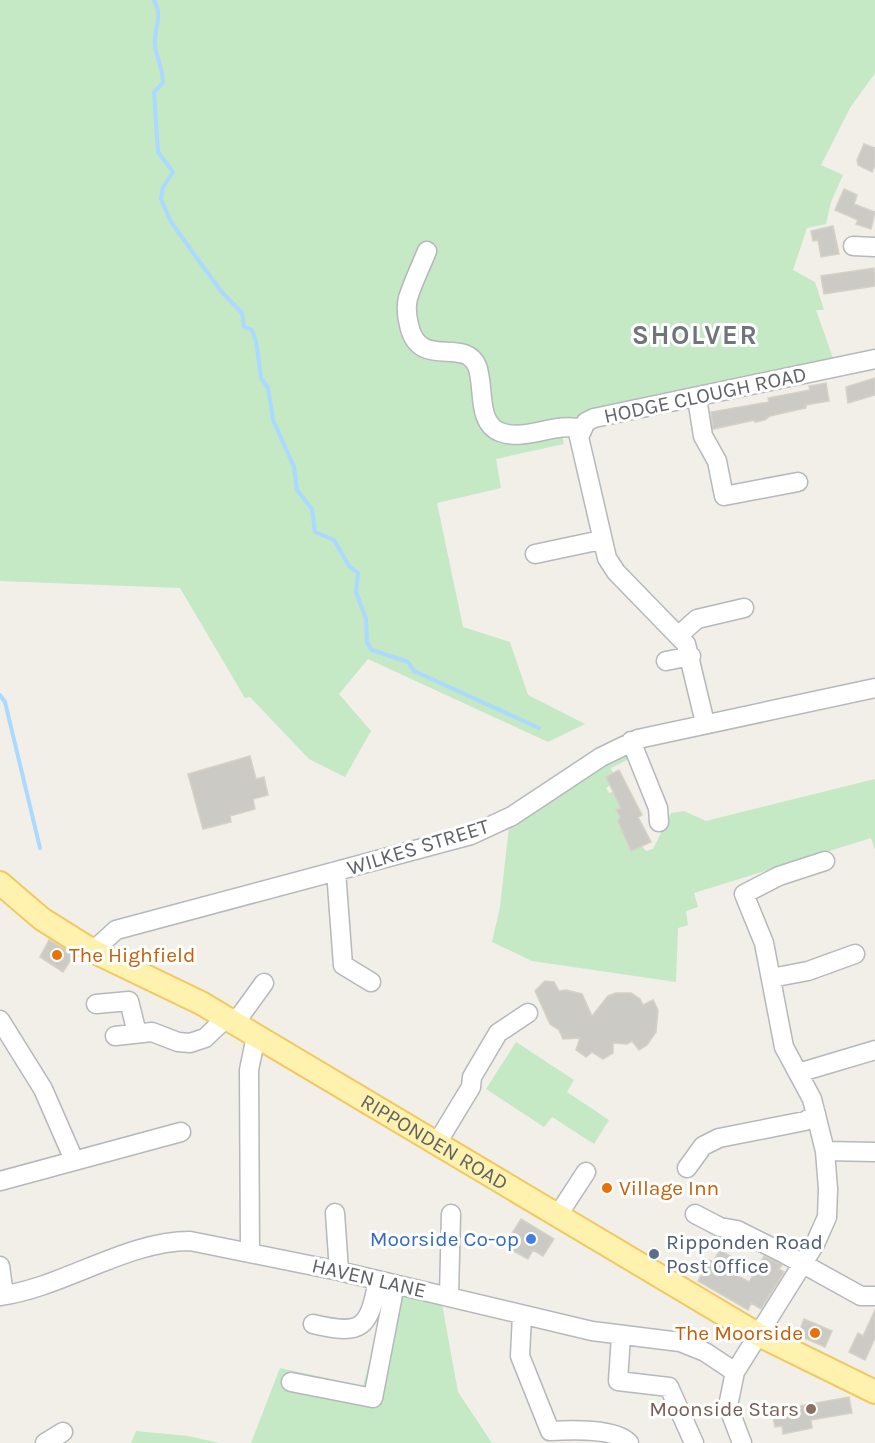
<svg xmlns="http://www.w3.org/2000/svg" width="875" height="1443" font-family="Karla,sans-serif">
	<rect width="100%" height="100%" fill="#f1efe8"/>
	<!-- green -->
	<path fill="#c5e8c5" d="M0,0H875V73L850,108L821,165L843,175L831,202L826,224L807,228L793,270L815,282L824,310H816L834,361L559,421L564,444L496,459L501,488L437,503L463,627L510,642L528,695L585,724L548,742L368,659L339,694L371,731L345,777L309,759L250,697L245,698L180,588L0,581Z
		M626,755L631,758L611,768L613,773L606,777L610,785L606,788L609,793L614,791L621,808L616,811L619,816L624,815L618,821L631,830L623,834L631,851L642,846L646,851L653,849L671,813L684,811L706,821L875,779V850L871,838L694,893L698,907L686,911L688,925L678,928L676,982L532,961L492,942L500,907L509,827L605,763Z
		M516,1042L574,1080L567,1092L609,1120L594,1144L552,1117L544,1127L486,1089Z
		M388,1294L442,1304L458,1392L492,1443H251L280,1368L363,1386Z
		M136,1431L188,1436L219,1443H131Z"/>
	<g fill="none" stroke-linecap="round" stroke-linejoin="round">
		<!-- stream -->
		<path stroke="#aadaff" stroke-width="4" d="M154,0C164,20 153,27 155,46C157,60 163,69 163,83L154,92L158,152L173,172L163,187L161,199L171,222L220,290L242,313L244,327L252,330L256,341L261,378L268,388L273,420L294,467L297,490L312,509L315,532L334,540L349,566L358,573L356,592L366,619L367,643L372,650L408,662L414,671L539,728
			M0,695L5,702L40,848"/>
	</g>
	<!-- building -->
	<path fill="#cccac5" stroke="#d6d1c6" stroke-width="1.5" d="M864,144L875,148V165L872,172L858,165L857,160Z
		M844,189L857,195L854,204L875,212L871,229L856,224L858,220L835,210Z
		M833,226L839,254L821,257L818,240L813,241L811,231Z
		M874,268L875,286L824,294L821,276Z
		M875,378V395L848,403L846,387Z
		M826,383L829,401L806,405V408L770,416L765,420L755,422V420L713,429L711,412L769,402L768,398L810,390L809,386Z
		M250,756L256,779L264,777L268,795L253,799L255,809L230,816L231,822L203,829L188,774Z
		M619,770L642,815L638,817L651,842L631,851L618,821L620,817L616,810L621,808L606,777Z
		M49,940L74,955L63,972L40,957Z
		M545,981L554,982L559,991L566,990L582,994L592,1016L608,996L616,993H631L640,999L643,1005L653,1000L658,1010L656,1032L647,1045L639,1050L632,1041L627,1044L613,1043V1053L603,1059L592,1052L586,1057L576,1050L580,1038L563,1039L559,1030L550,1024L535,991Z
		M521,1219L554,1239L543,1256L533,1250L528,1259L504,1246Z
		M720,1250L737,1260L731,1272L749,1282L764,1256L782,1265L779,1269L784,1272L761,1309L751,1303L748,1310L698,1281L710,1260L713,1262Z
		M875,1310V1338L865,1360L849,1352L858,1333L863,1336Z
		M804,1319L832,1331L825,1347L798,1335Z
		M849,1397L852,1413L811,1420L812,1428L783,1434L782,1426L775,1427L772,1411Z"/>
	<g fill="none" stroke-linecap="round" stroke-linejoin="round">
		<defs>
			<path id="minor" d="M853,246L875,247
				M427,251C421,266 413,282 408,298C406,306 407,317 409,325C419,371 464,336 477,366C485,385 476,423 500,432C527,442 555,421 582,429
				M697,398L703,436L717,461L724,496L798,482
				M535,554L601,540
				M679,635L697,619L744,608
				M666,661L691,656
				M705,723L686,644L616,572L607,558L579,437L586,422L594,418L875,359
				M631,741L658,808L659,822
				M336,871L343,965L371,982
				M93,951L116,930L471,835L512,816L601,757L638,739L875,688
				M771,978L808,971L855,954
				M96,1004L129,1001L137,1033
				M0,1020L43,1089L74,1160
				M235,1023L264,983
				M115,1036L152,1032L178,1042L190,1043L205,1038L226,1018
				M798,1073L875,1050
				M437,1143L471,1087L472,1077L498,1033L528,1013
				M825,1151L875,1152
				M687,1168L703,1146L719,1138L805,1121L816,1114
				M0,1181L181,1132
				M335,1213L339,1271
				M695,1214L720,1227L737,1230L785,1254L861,1296H875
				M558,1215L586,1172
				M250,1251L249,1070L256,1036
				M0,1266L4,1295
				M0,1296C64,1287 126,1241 190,1241L339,1271L592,1331L680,1342L705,1352L735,1372
				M449,1296L451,1214
				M522,1315L520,1356L550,1431C569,1430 616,1428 629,1443
				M313,1324C363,1336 369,1328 378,1280
				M621,1336L618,1381L669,1387L694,1443
				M291,1382L373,1398L395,1284
				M45,1443L63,1432
				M742,1443L728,1406L735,1372L815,1244L827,1217L828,1189L825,1151L812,1099L784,1047L764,943L744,894L779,876L825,861"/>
			<g id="major">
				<path id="s1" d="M0,883L42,919L93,951L201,1003L757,1334L875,1392"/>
			</g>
		</defs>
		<!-- minor casing -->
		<use href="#minor" stroke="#b5b8bc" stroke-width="21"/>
		<!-- major casing -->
		<use href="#major" stroke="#f2c960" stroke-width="26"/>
		<!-- minor -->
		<use href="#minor" stroke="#fff" stroke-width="18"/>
		<!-- major -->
		<use href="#major" stroke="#fff2af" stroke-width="22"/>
	</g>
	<!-- markers -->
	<g fill="#e8710a" stroke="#fff" stroke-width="2">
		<circle cx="57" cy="955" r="6"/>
		<circle cx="607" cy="1188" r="6"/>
		<circle cx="815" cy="1333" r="6"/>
	</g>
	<circle fill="#3f7fe0" stroke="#fff" stroke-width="2" cx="531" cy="1239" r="6"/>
	<circle fill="#5c6f8a" stroke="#fff" stroke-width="2" cx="654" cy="1254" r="6"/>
	<circle fill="#8d6e63" stroke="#fff" stroke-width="2" cx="811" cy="1409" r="6"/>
	<g text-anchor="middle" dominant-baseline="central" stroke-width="6" stroke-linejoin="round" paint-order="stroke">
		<!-- street labels -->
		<g font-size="21" fill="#5f6368" stroke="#fff">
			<text transform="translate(705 395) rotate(-12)">HODGE CLOUGH ROAD</text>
			<text transform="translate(418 847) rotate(-17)">WILKES STREET</text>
			<text stroke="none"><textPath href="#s1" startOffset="507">RIPPONDEN ROAD</textPath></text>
			<text transform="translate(369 1278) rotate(13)">HAVEN LANE</text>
		</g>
		<!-- food labels -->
		<g font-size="21" fill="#c56008" stroke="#fff" text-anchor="start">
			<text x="69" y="955">The Highfield</text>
			<text x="619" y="1188">Village Inn</text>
			<text x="803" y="1333" text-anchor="end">The Moorside</text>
		</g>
		<!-- shop labels -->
		<g font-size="21" fill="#366cbe" stroke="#fff" text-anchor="end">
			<text x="519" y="1239">Moorside Co-op</text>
		</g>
		<!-- service labels -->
		<g font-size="21" fill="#4e5e75" stroke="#fff" text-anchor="start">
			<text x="666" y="1242">Ripponden Road<tspan x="666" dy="24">Post Office</tspan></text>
		</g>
		<!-- education labels -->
		<g font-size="21" fill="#785e54" stroke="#fff" text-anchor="end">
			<text x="799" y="1409">Moonside Stars</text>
		</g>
		<!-- district labels -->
		<g font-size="27" font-weight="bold" letter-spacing="1.5" fill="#70757a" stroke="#fff">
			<text x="695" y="335">SHOLVER</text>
		</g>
	</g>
</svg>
